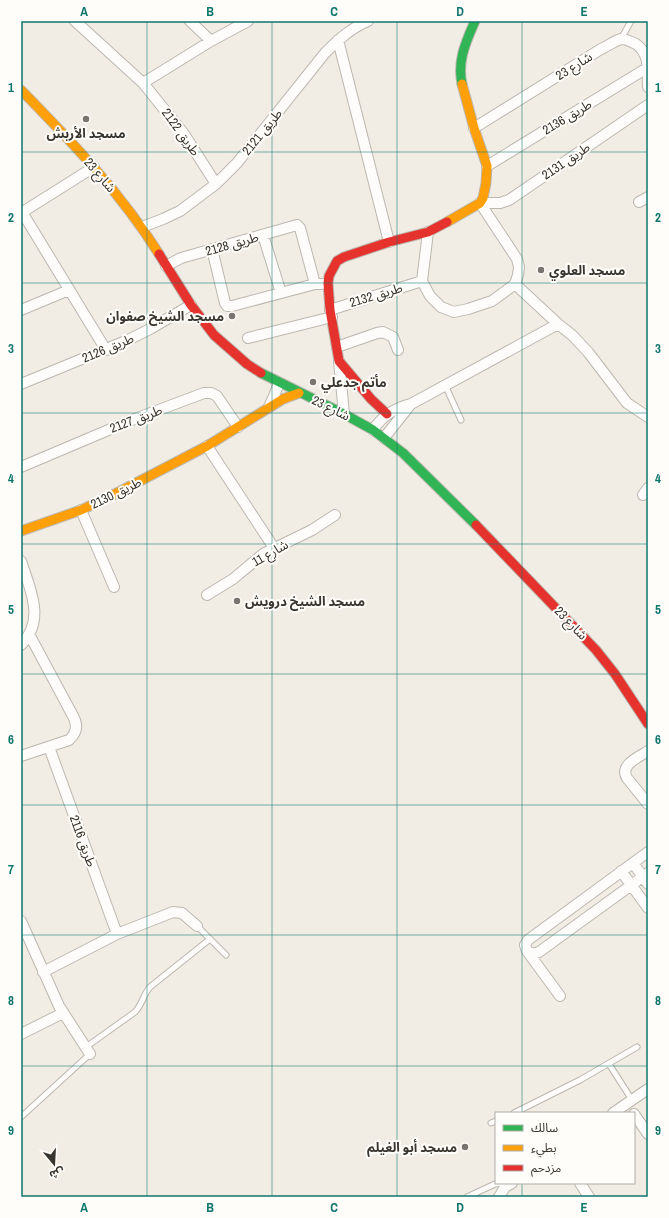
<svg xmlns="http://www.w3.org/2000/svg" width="669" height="1218" font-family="'Archivo Narrow','Noto Sans Arabic',sans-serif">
	<rect width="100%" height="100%" fill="#f2ede4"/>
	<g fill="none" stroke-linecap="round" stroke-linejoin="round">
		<defs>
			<path id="lane" d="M621,39L631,21
				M445,385L461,420
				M197,926L226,955
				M86,1047L135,1012C142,1005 143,995 150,987L210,939
				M609,1064L632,1100
				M514,1113L580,1080L637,1047
				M21,1117L90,1054
				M491,1123L496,1121
				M467,1197L495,1184L506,1183"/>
			<path id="street" d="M75,21L143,83L184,134L216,184
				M190,21L211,41
				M338,40L389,242
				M143,83L211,41L248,21
				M474,128L601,49C606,47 616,40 621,39C626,39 632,42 636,44C651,55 647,71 648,87
				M487,166L647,68
				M639,202L648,197
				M480,203H500L509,200L648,105
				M22,212L106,350
				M21,213L94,167
				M142,227L163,219L180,211L216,184L237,163L325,53C338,40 351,28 368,21
				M428,232L422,281L430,296L441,307L454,312L468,309L492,301L515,284L518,275L519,267L517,259L480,203
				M263,235L281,293
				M212,249L225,303L227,306H232L315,284H322
				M166,266L181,258L297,225L300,228L315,284
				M515,284L558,324L572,335L588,352L627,403L648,417
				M21,310L69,290
				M330,310L422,281
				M248,338L332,317
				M337,347L377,333L383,332L393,337L398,350
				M339,361L344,414
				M21,384L128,340L150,329L191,305
				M269,407L274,396L279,383
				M373,430C382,416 394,408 411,404L558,324
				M384,438L411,404
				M207,446L274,548
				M21,467L132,420L204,393H211L217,396L238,427
				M643,495L648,488
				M81,510L114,587
				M21,561C30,589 46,620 21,645
				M207,595L233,579L263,554L312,530L335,515
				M49,747L117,934
				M648,751C639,757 619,765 627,778L648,804
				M21,756L69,740C77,733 78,725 73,716L29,634
				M648,852L528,940L525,945L527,951L533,954L539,952L648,873
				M633,863L648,884
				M621,871L648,908
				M21,921L59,1006L90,1054
				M527,951L560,996
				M43,972L117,934L173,912L182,913L197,926
				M21,1034L63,1013
				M613,1113L648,1089
				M634,1114L648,1134
				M580,1183L589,1197
				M499,1197L505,1187L512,1183"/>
			<path id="fast" d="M462,84C457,60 466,42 475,21
				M261,373L344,414L373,430L403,453L476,525"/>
			<path id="slow" d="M21,90C71,141 121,193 159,254
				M447,222L480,203L483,198L486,183L487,166L474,128L462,84
				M21,531L81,510L113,495L207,446L283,399L299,393"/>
			<path id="jam" d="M159,254L191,305L214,335L247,364L261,373
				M387,414L371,399L339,361L330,310L328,283L329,276L337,261L344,257L389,242L428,232L447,222
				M476,525L596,650L615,674L648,724"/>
		</defs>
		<!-- lane casing -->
		<use href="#lane" stroke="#bbb7b0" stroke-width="7"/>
		<!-- street casing -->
		<use href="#street" stroke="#bbb7b0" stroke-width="12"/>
		<!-- fast casing -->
		<use href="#fast" stroke="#bbb7b0" stroke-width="11"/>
		<!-- slow casing -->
		<use href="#slow" stroke="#bbb7b0" stroke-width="11"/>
		<!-- jam casing -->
		<use href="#jam" stroke="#bbb7b0" stroke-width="11"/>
		<!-- lane -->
		<use href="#lane" stroke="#fdfcfb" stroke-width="5"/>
		<!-- street -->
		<use href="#street" stroke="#fdfcfb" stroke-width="10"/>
		<!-- fast -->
		<use href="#fast" stroke="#30b455" stroke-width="9"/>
		<!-- slow -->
		<use href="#slow" stroke="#ff9f0a" stroke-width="9"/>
		<!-- jam -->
		<use href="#jam" stroke="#e5322d" stroke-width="9"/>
	</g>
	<!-- grid -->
	<path fill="none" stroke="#0f766e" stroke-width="1" stroke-opacity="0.55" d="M147,21V1197M272,21V1197M397,21V1197M522,21V1113M21,152H648M21,283H648M21,413H648M21,544H648M21,674H648M21,805H648M21,935H648M21,1066H648M522,1183V1197"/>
	<!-- markers -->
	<g fill="#79756e" stroke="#fffdfa" stroke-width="1.5">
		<circle cx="86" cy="119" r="4"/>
		<circle cx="541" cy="270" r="4"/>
		<circle cx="232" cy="316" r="4"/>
		<circle cx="313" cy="382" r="4"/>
		<circle cx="237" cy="601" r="4"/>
		<circle cx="465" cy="1147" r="4"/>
	</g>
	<g text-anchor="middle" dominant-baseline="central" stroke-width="4" stroke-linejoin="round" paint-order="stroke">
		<!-- street labels -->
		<g font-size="13" fill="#38342e" stroke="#fffdfa">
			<text transform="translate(574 66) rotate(-32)">شارع 23</text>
			<text transform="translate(567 117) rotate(-31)">طريق 2136</text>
			<text transform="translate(181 132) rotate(54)">طريق 2122</text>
			<text transform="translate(262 132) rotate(-51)">طريق 2121</text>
			<text transform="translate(566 161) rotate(-34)">طريق 2131</text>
			<text transform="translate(100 175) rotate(49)">شارع 23</text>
			<text transform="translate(232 244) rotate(-16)">طريق 2128</text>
			<text transform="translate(376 295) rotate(-17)">طريق 2132</text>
			<text transform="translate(108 348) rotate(-23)">طريق 2126</text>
			<text transform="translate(331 408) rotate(26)">شارع 23</text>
			<text transform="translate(136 419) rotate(-21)">طريق 2127</text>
			<text transform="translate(116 493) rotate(-26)">طريق 2130</text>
			<text transform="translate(270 553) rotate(-30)">شارع 11</text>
			<text transform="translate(571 623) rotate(46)">شارع 23</text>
			<text transform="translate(83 841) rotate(70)">طريق 2116</text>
		</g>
		<!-- poi labels -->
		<g font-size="13" font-weight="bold" fill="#38342e" stroke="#fffdfa" text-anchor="start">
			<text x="86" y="133" text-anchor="middle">مسجد الأربش</text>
			<text x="549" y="270">مسجد العلوي</text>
			<text x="224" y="316" text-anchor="end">مسجد الشيخ صفوان</text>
			<text x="321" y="382">مأتم جدعلي</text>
			<text x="245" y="601">مسجد الشيخ درويش</text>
			<text x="457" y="1147" text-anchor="end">مسجد أبو الغيلم</text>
		</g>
	</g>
	<!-- border -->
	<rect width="669" height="1218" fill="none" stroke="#fffdfa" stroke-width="44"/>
	<!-- legend -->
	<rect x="495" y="1112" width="140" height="72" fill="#fffdfa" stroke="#afada8"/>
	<rect x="503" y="1125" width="20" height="6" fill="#30b455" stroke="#afada8"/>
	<text x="531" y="1132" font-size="12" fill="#38342e">سالك</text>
	<rect x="503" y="1145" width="20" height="6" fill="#ff9f0a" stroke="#afada8"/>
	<text x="531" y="1152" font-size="12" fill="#38342e">بطيء</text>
	<rect x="503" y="1165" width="20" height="6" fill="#e5322d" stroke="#afada8"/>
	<text x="531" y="1172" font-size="12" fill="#38342e">مزدحم</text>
	<!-- north arrow -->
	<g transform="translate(54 1164) rotate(162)" stroke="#fffdfa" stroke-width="3" paint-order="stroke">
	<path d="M0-3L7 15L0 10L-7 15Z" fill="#38342e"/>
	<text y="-6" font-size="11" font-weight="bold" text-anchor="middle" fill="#38342e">ش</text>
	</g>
	<rect x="22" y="22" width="625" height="1174" fill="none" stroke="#0f766e" stroke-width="1.5"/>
	<g font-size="13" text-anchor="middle" font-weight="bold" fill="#0f766e">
		<text x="84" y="16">A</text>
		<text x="210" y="16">B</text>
		<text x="334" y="16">C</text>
		<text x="460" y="16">D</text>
		<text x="584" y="16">E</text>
		<text x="11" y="92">1</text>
		<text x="658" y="92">1</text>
		<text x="11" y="222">2</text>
		<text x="658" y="222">2</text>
		<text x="11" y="353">3</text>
		<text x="658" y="353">3</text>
		<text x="11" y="483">4</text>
		<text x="658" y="483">4</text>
		<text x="11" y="614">5</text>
		<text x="658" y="614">5</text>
		<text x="11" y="744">6</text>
		<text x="658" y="744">6</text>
		<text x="11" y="874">7</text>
		<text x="658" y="874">7</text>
		<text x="11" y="1005">8</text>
		<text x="658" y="1005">8</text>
		<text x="11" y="1135">9</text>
		<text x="658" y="1135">9</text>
		<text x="84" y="1212">A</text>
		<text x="210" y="1212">B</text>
		<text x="334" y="1212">C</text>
		<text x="460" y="1212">D</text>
		<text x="584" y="1212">E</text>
	</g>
</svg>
